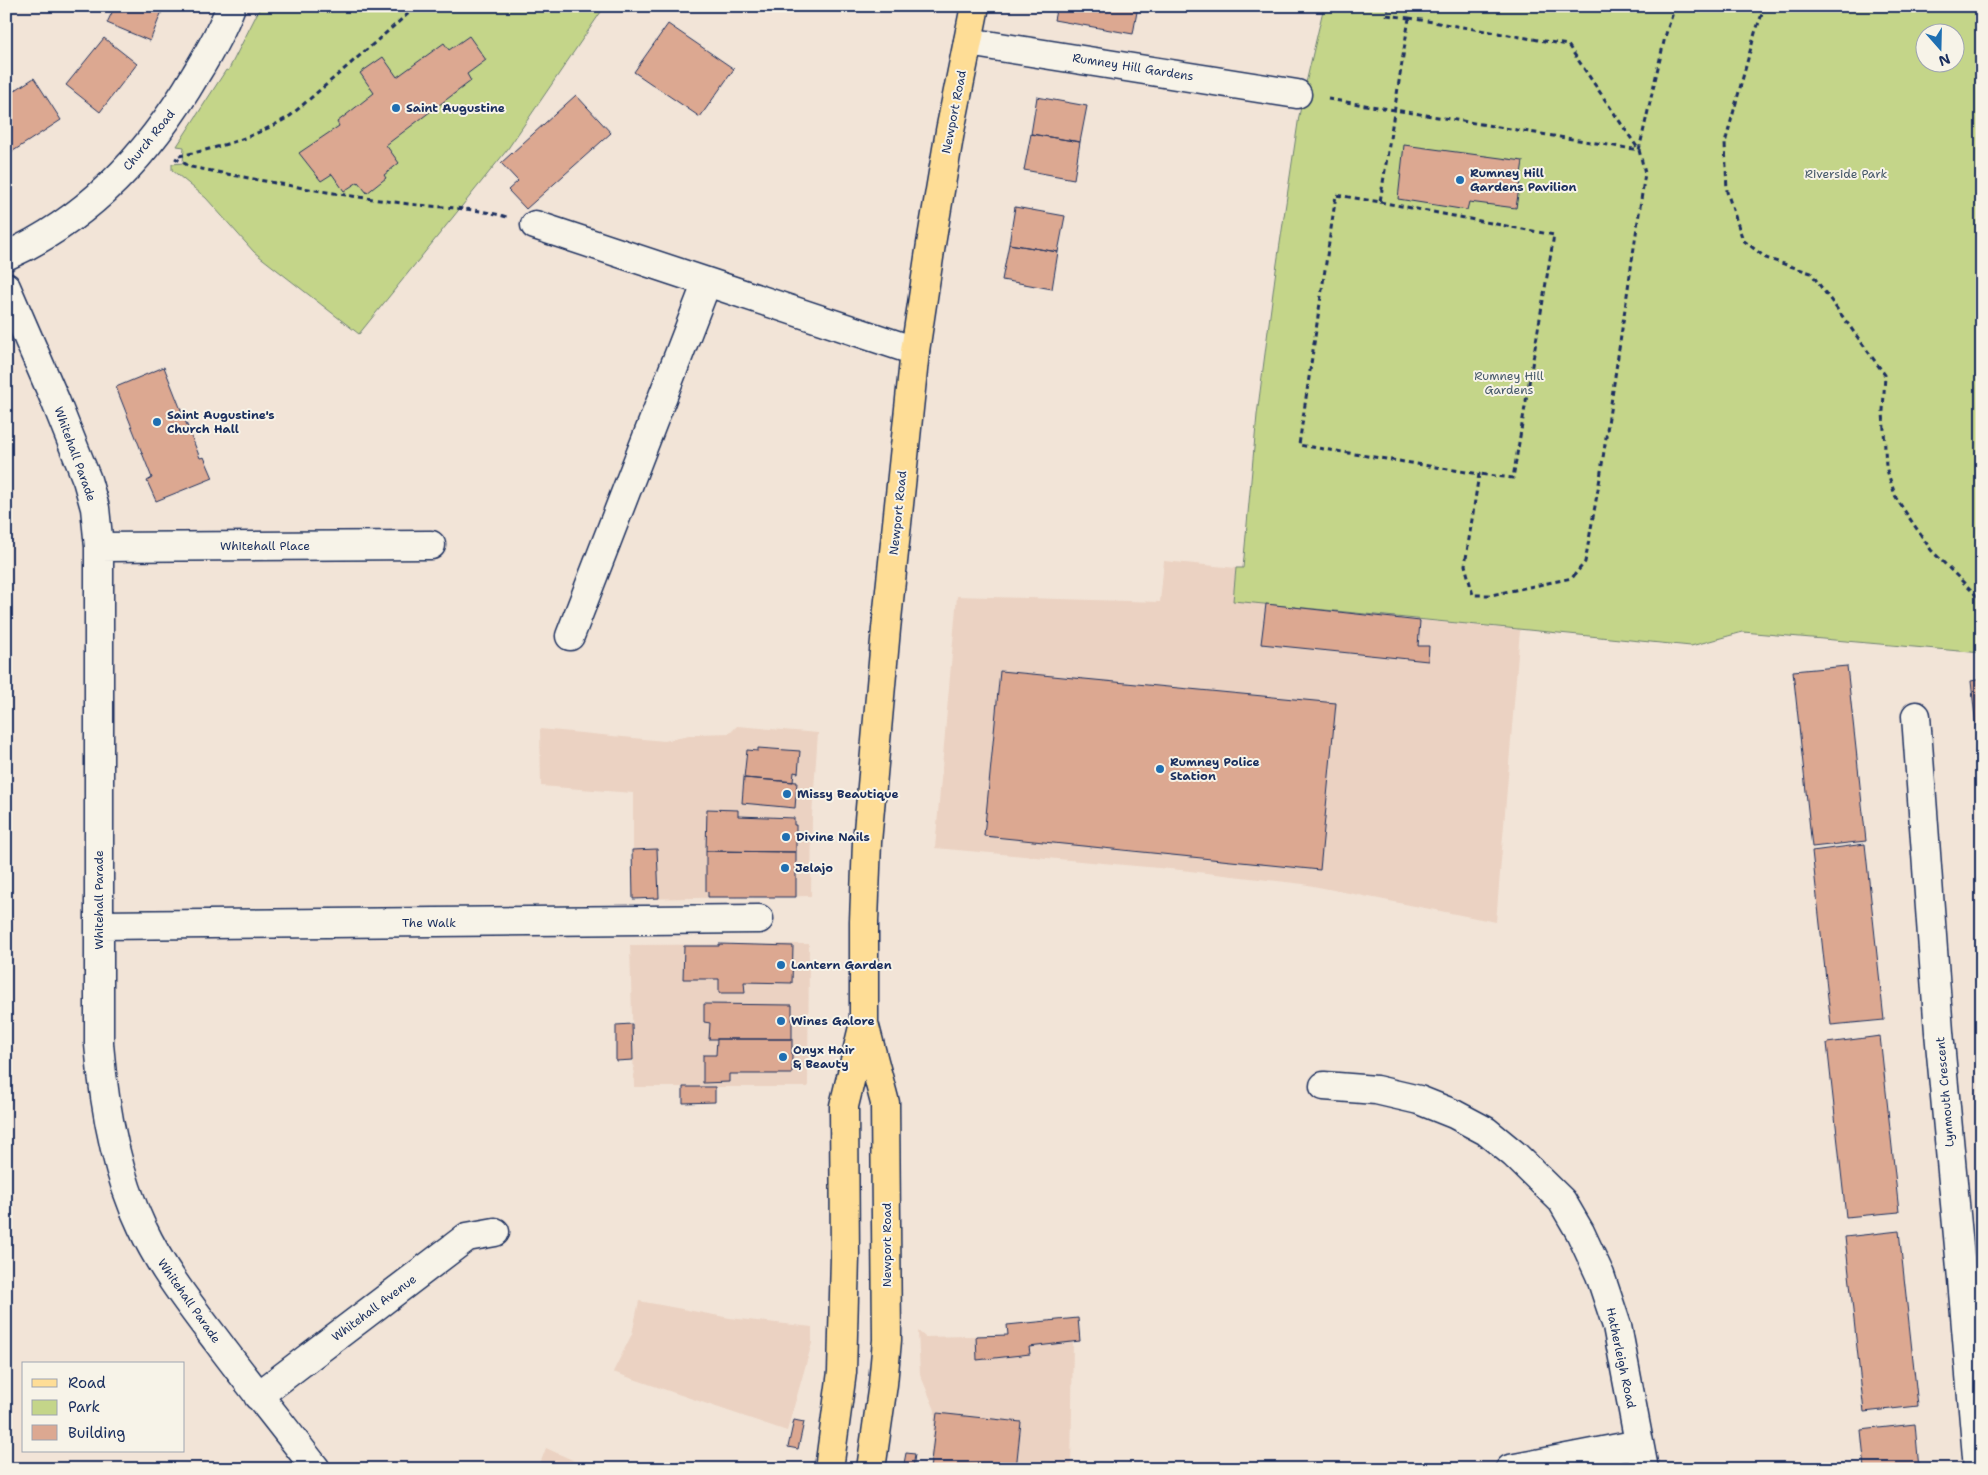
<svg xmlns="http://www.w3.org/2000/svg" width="1988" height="1475" font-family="'Shantell Sans',sans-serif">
	<rect width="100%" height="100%" fill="#f2e4d7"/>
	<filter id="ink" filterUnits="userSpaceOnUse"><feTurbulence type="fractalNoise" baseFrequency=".02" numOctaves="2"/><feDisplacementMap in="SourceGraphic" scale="10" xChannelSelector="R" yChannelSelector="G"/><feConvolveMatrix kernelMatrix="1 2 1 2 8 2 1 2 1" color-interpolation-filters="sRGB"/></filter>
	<g filter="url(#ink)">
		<!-- built -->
		<path fill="#ebd2c2" d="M1164,561L1236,568L1233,601L1520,630L1496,922L1303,884L1181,870L935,848L957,596L1160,602Z
			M737,726L818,733L812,816L811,896L633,899V793L541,786L540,729L664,741L699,734L730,733Z
			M809,944L808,1087H634L630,945Z
			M639,1301L730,1318L812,1327V1343L787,1431L613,1372L632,1334Z
			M1078,1318L1080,1341L1073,1342L1071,1469H929L935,1410L920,1374L918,1331L925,1337L1007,1335V1325Z
			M546,1448L592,1469H538Z"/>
		<!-- green -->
		<path fill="#c4d589" stroke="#708274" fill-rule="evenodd" d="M261,6H605L507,150L359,334L254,252L206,198L172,170V164L183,163L184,147L177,146L226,70L228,71Z
			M1324,6H1982V653L1743,632L1691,646L1233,601L1236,568H1243L1257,415L1275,277L1299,116L1301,107L1305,105L1309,86L1306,83ZM1926,32H1956V62H1926Z"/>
		<!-- building -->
		<path fill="#dca891" stroke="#1b2f5e" d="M115,6H164L150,41L107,23Z
			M1057,6H1138L1133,34L1054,20Z
			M668,24L734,69L700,117L634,72Z
			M469,36L486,60L467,74L471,81L386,145L399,163L384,175L386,178L367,193L358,182L344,191L332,174L321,181L299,153L339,126L337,122L374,93L360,73L383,57L397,77L444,43L449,50Z
			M104,38L137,64L100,112L66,85Z
			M34,78L61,120L7,155L6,96Z
			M576,95L611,133L526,209L508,190L518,181L501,163Z
			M1037,97L1087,106L1080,142L1031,134Z
			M1031,134L1080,142L1074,179L1024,170Z
			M1404,145L1523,161L1516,208L1469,202L1467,210L1398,199Z
			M1015,207L1065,216L1058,252L1009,244Z
			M1009,244L1058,252L1052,289L1002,280Z
			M164,367L200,458L204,457L213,478L156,501L147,481L152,478L116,387Z
			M1266,604L1420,621L1418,646H1429L1428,661L1261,644Z
			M1847,666L1866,841L1812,847L1793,671Z
			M1000,671L1336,703L1320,870L984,836Z
			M1982,679V782L1971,681Z
			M758,748L800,751L798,773L794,772L793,782L744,778L747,750L758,751Z
			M744,778L797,782L795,808L742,803Z
			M707,809L738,810V816L794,818V825H796V852L706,851Z
			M1865,844L1884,1020L1831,1025L1812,851Z
			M657,849L659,898L633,899L632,850Z
			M706,851L796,852V897H708V892L706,891Z
			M719,944L793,946L792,983L744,982L745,993H719V979H683L684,946H719Z
			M704,1004L792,1005V1039H709L710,1023L704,1022Z
			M632,1024L633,1060L616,1061V1025Z
			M1880,1036L1899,1212L1846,1217L1827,1043Z
			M717,1039H792V1074H729V1082L703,1083V1055H716Z
			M683,1087H715V1102L683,1103Z
			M1899,1231L1918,1406L1864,1412L1845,1237Z
			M1078,1318L1080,1341L1029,1347L1030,1354L977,1360L976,1336L1008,1335L1007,1325Z
			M937,1413L1021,1422L1016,1469H930Z
			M794,1420L804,1422L798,1449L788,1447Z
			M1915,1424L1919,1469H1865L1861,1430Z
			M906,1453L915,1454L913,1469H903Z"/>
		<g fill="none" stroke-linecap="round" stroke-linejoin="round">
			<defs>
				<path id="minor" d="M968,42L1297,94
					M535,225L707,282
					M6,256C89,219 151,151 196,74C209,53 222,30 231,6
					M6,287L55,400L87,480L95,508L99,547V1044C104,1105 115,1171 142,1227C161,1268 189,1304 217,1341C249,1384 283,1426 316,1469
					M99,547L431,545
					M570,636L707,282L915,351
					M1916,716L1939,1032L1961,1268L1978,1469
					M99,925L759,919
					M1324,1086L1376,1090L1419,1100L1454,1114L1486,1131L1514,1154L1562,1201L1580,1232L1600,1275L1617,1326L1644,1469
					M258,1396L467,1237L495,1232
					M1510,1469L1639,1444"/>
				<path id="major" d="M865,1027L885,1103L887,1340L883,1384L871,1469
					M829,1469L842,1372L845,1257L844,1106L864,1023V921L867,842L886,629L915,351L931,244L950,131L975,6"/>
			</defs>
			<!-- minor casing -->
			<use href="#minor" stroke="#1b2f5e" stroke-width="31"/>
			<!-- major casing -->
			<use href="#major" stroke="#1b2f5e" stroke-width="31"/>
			<!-- path -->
			<path stroke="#1b2f5e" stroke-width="3" stroke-dasharray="5 4" stroke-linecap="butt" d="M1388,6L1387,15L1409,18
				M1765,6L1755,33L1725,143L1727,192L1743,240L1766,258L1811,273L1885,375L1883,411L1886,467L1896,498L1931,550L1982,601
				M1409,18L1568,45L1639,150L1645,173L1600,478L1585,562L1572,578L1491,595H1473L1465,565L1479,474L1299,445L1336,195L1380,202Z
				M1328,99L1639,150L1665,37L1675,6
				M179,156C218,148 256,137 290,116L417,6
				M175,158L191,167C258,180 326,193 394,202C432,208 470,206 507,217
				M1380,202L1554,235L1513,478L1479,474"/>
			<!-- minor -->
			<use href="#minor" stroke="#f7f3e8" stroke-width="28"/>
			<!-- major -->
			<use href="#major" stroke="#fedd96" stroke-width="28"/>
		</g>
	</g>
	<!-- markers -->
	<g fill="#1f6fb2" stroke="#f7f3e8" stroke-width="2">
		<circle cx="396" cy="108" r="5"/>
		<circle cx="1460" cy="180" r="5"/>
		<circle cx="157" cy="422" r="5"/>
		<circle cx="1160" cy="769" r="5"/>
		<circle cx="787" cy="794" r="5"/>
		<circle cx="786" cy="837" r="5"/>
		<circle cx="785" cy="868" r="5"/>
		<circle cx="781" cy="965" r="5"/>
		<circle cx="781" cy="1021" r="5"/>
		<circle cx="783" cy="1057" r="5"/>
	</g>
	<g text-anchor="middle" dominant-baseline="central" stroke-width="4" stroke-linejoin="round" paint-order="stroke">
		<!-- street labels -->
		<g font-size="12" fill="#1b2f5e" stroke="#f7f3e8">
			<text transform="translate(1133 67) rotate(9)">Rumney Hill Gardens</text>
			<text transform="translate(954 112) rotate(-79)">Newport Road</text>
			<text transform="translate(149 140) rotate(-51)">Church Road</text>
			<text transform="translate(75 454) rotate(70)">Whitehall Parade</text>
			<text transform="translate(898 513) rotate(-84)">Newport Road</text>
			<text x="265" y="546">Whitehall Place</text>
			<text transform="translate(99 900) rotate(-90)">Whitehall Parade</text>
			<text x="429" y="923">The Walk</text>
			<text transform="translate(1945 1092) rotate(-95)">Lynmouth Crescent</text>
			<text transform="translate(887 1245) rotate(-90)">Newport Road</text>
			<text transform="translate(189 1301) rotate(55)">Whitehall Parade</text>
			<text transform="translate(374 1308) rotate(-37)">Whitehall Avenue</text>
			<text transform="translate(1621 1358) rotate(78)">Hatherleigh Road</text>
		</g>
		<!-- poi labels -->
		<g font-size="12" font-weight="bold" fill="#1b2f5e" stroke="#f7f3e8" text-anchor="start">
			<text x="406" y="108">Saint Augustine</text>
			<text x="1470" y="173">Rumney Hill<tspan x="1470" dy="14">Gardens Pavilion</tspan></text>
			<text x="167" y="415">Saint Augustine's<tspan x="167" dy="14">Church Hall</tspan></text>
			<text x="1170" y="762">Rumney Police<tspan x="1170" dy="14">Station</tspan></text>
			<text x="797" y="794">Missy Beautique</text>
			<text x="796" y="837">Divine Nails</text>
			<text x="795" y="868">Jelajo</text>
			<text x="791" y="965">Lantern Garden</text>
			<text x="791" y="1021">Wines Galore</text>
			<text x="793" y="1050">Onyx Hair<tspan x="793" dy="14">&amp; Beauty</tspan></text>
		</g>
		<!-- park labels -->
		<g font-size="12" fill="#455869" stroke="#f7f3e8">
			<text x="1846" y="174">Riverside Park</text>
			<text x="1509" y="376">Rumney Hill<tspan x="1509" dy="14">Gardens</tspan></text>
		</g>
	</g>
	<!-- margin -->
	<rect width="1988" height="1475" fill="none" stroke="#f7f3e8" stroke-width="25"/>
	<rect x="12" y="12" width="1963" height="1450" fill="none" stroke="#1b2f5e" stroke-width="2" filter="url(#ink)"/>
	<!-- legend -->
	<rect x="22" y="1362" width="162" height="90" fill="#f7f3e8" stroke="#9fa5b1"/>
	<rect x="32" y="1379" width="25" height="8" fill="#fedd96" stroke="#9fa5b1"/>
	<text x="68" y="1388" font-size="15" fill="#1b2f5e">Road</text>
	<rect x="32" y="1400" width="25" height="15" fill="#c4d589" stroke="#9fa5b1"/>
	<text x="68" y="1412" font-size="15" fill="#1b2f5e">Park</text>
	<rect x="32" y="1425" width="25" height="15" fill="#dca891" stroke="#9fa5b1"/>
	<text x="68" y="1438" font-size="15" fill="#1b2f5e">Building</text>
	<!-- north arrow -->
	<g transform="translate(1940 48) rotate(160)"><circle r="24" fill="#f7f3e8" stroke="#9fa5b1"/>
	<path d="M0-4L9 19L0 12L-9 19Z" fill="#1f6fb2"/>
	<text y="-8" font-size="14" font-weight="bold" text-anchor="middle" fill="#1b2f5e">N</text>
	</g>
</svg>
